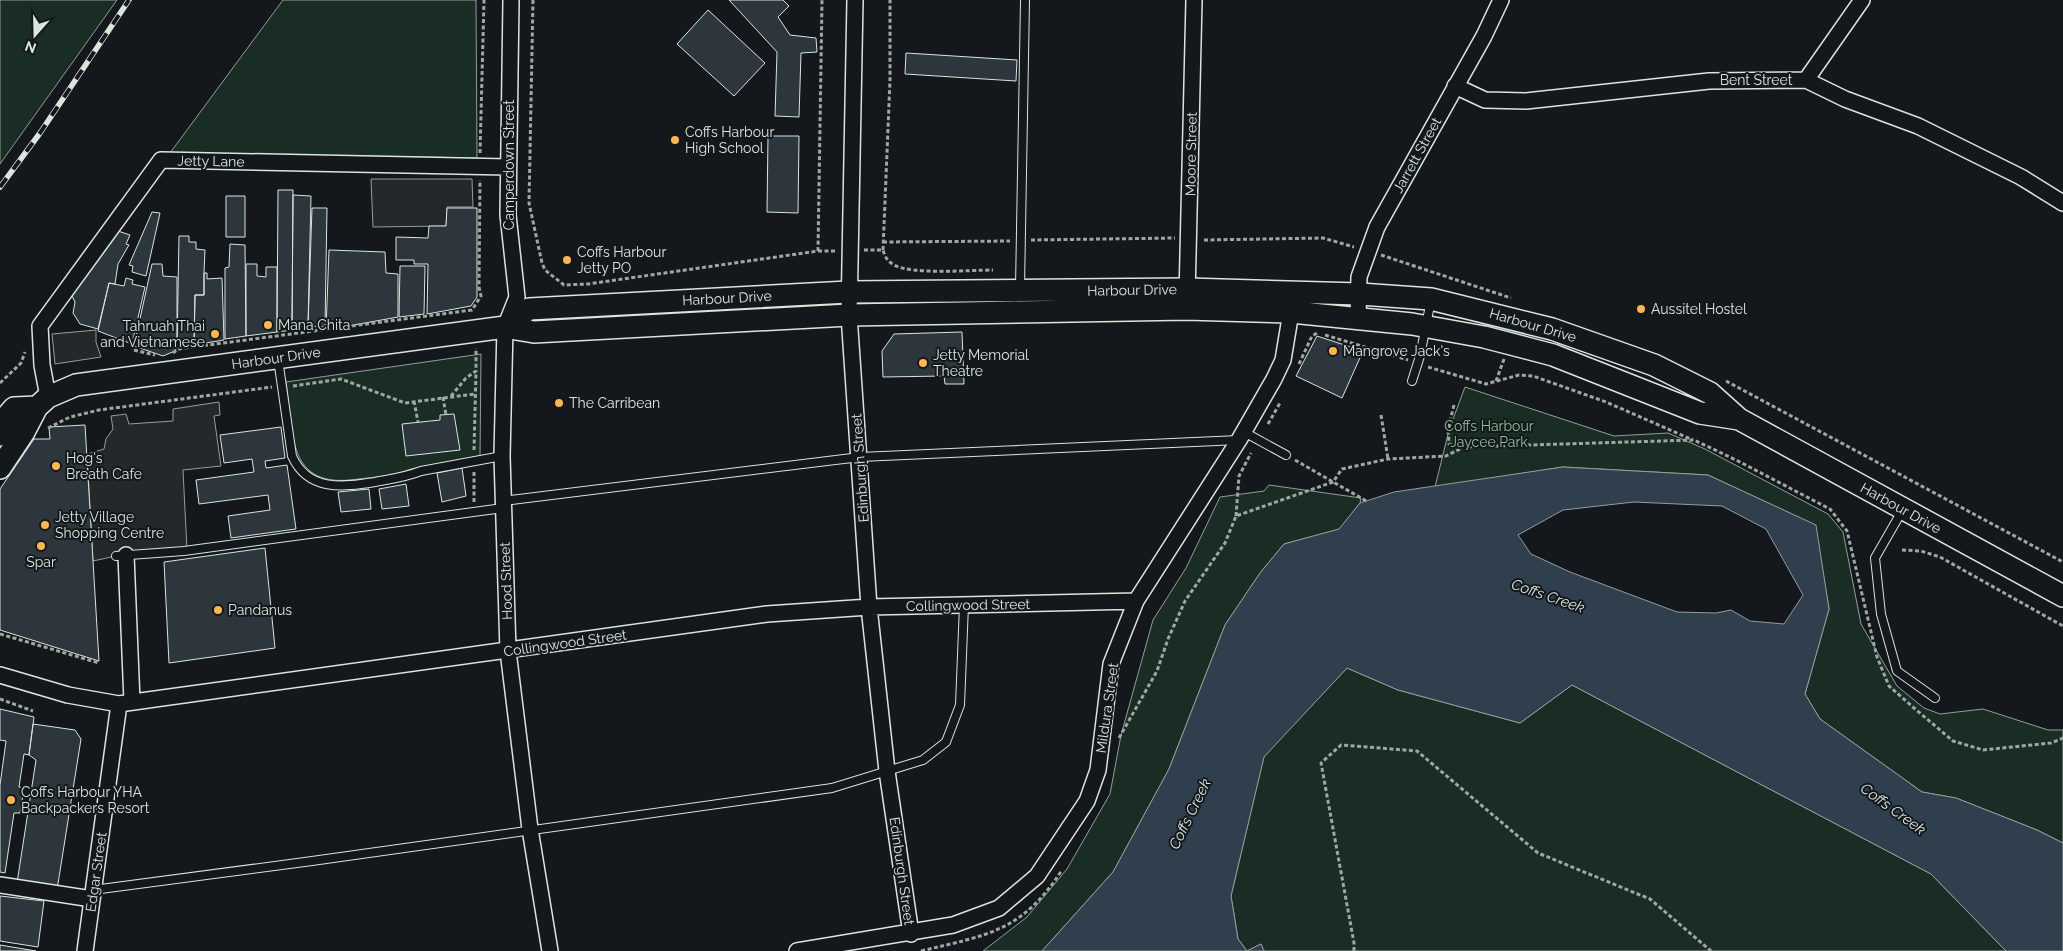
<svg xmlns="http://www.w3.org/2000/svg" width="2063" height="951" font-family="Raleway,sans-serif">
	<rect width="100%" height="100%" fill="#14181c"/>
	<!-- green -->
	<path fill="#1a2d24" stroke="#939e99" d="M0,0H117L0,164Z
		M283,0H476L477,158L170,153Z
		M481,354L480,456L411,469C394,476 376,477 358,479C286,490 294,434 286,382Z
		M1465,387L1614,436L1668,433L1705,449L1828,514L1843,532L1861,624L1897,686L1924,708L1940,714L1983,709L2048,730H2063V843L2037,830L1956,798L1922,792L1820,719L1805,694L1829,609L1815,525L1708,475L1563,467L1435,487L1449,430Z
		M1269,485L1361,498L1360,503L1340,529L1284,544L1260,573L1225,625L1169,769L1113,872L1042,951H983L1027,917L1067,869L1110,794L1121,735L1153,620L1186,568L1220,497L1264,491Z
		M1347,668L1398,690L1520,723L1572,685L1931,874L2006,951H1264L1261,944L1247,951L1238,939L1231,896L1264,756Z"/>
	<!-- parking -->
	<path fill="#24282b" stroke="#939e99" d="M371,179H472L473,207H447L446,226L373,227Z
		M96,330V342L101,357L55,364L52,334Z
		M219,402L220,415L214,416L221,466L183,470L187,550L116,556L93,561L87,454L104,449L106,439L113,429L111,416L126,414L129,424L173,421V409Z"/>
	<!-- water -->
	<path fill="#2f3f4d" stroke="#939e99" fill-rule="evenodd" d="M1563,467L1708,475L1816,525L1829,609L1805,694L1820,719L1922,792L1956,798L2037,830L2063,843V951H2006L1931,874L1572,685L1520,723L1398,690L1347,668L1264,757L1231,896L1238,939L1247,951L1261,944L1264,951H1042L1113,872L1169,769L1225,625L1260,573L1284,544L1339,529L1360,503L1394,492ZM1634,502L1722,506L1766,529L1803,595L1784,624L1750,621L1731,610L1716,613L1677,612L1570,572L1531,554L1518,535L1563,510Z"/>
	<!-- building -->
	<path fill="#2c363c" stroke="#d8e6dc" d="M729,0H783L789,6L778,17L790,35L816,38L817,52L801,53L799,117L775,116L777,52Z
		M708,10L765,63L734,96L677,44Z
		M906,53L1017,60L1016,81L905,74Z
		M768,136H799L798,213L767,212Z
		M278,190H293L292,330L277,332Z
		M293,195L311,196L308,326L292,327Z
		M226,196H245V237H226Z
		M312,208H327L325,327L308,326Z
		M447,208H477V297L471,306L427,314L428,264H414V260H396V237L428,238L429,226H446Z
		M152,212L160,213L146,276L132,272L133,266L129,265Z
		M118,231L130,235L126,244L129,245L118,264L115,284L109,283L98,329L80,324L73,313L75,302L71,294L111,234L115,237Z
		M179,236H189V242H196V249L205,250L204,273V295H195L194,345L177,347Z
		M230,244L245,245L246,336L225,339V268L229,267Z
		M329,250L385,252L386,273L398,274V317L326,330Z
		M152,264H162L163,276L177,277V347L175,351L163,356L134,346Z
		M246,264H257V276L266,277V267H277V332L246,336Z
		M400,266H425L424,314L399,317Z
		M204,273H207V279L222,278L224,340L194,345L195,295H204Z
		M126,278L133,280L132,284L145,287L132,344L98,331L109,283L124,286Z
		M962,332L964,384H945L944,376L883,377L882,351L894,334Z
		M1317,336L1363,351L1342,398L1296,376Z
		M454,414L460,450L406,456L402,424L440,420V415Z
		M85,425L93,561L99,661L0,630V489L34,439H50L49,427Z
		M281,427L285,458L265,461L266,468L287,465L296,529L231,538L228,516L270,510L268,495L199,504L196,480L254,472L252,459L224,463L220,435Z
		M462,468L466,496L442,502L437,473Z
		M406,484L409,506L382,509L379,489Z
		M369,489L371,509L341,512L338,492Z
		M265,548L275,648L169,663L164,562Z
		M0,709L34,717L29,755L24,754L19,787L24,788L20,813H14L5,873L0,872V785L6,741L0,740Z
		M33,724L75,730L81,739L57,890L17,883L36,760L29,755Z
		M0,896L44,901L38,947L0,941Z
		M0,945L36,951H0Z"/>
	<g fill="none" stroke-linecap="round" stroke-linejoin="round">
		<defs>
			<path id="lane" d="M1020,288L1025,0
				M278,359L292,456C308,492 343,487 375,482C391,479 406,477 421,471L502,456
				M1412,381L1420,356L1431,300
				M1244,432L1286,455
				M503,501L860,457L1239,440
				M1902,511L1875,558L1881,614L1897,671L1935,698
				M116,556L184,551L503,508
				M93,890L312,861L832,788L923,760L946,742L960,705L964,605"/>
			<path id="street" d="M511,0L508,215L517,297L505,327L502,456L508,651L530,829L550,951
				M855,0L849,315L869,607L887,771L911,934
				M1806,80L1862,0
				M1455,86L1485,100L1526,101L1709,81L1806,80L1845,99L1918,126L2021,177L2063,203
				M1187,297L1194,0
				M1358,319L1359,277L1377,227L1484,36L1501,0
				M48,397L42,365L40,326L161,160L508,167
				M0,438L9,428L34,409
				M126,555L132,702
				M0,675L68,695L119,704L767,614L869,607L1136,601
				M0,885L92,899
				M85,951L119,704
				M797,951L953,925L999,908L1037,876L1087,801L1098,770L1111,664L1136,601L1239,440L1274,379L1283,360L1291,312"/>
			<path id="secondary" d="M505,327L529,309L848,292L1188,289L1360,294L1431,299L1552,329L1654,365L1710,393L1739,419L2063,596
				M0,424L14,408L37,407
				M0,468L24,432L37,407L48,397L76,385L505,327L534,332L849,315L1186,309L1291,312L1412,324L1484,337L1553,355L1700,413L1739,419"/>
		</defs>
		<!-- lane casing -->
		<use href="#lane" stroke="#d8e6dc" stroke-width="10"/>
		<!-- street casing -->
		<use href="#street" stroke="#d8e6dc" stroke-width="18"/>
		<!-- secondary casing -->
		<use href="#secondary" stroke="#d8e6dc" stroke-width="24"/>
		<!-- path -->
		<path stroke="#9da8a2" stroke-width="3" stroke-dasharray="4 2.5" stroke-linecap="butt" d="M533,0L529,203L542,263L545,270L564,285L588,284L818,251L822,0
			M480,153L484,0
			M1031,240L1175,238
			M1204,240L1323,238L1354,247
			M883,242L1010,241
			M864,250H883C885,257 887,261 894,265C912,275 970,270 993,270
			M883,250L890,80V0
			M818,251H835
			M1381,255L1511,298
			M1325,335L1408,360
			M134,350L155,355
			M173,353L178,349L472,310L481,296L479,287L480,180
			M1299,364L1312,336L1317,333
			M1428,367L1486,384L1519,375L1533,376L1606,402L1693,440
			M1496,381L1504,359
			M1726,381L2063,562
			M0,383L21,363L25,352
			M293,386L341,379L405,403L475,394
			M451,396L466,378L476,371V348
			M443,397L446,415
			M414,401L418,422
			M1454,405L1448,429L1449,444L1463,447
			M1381,415L1388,459
			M1268,424L1280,403
			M48,428L70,417L99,410L272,387
			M474,450L476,371
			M1295,460L1368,502
			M474,502V471
			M1236,516L1239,476L1251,453
			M1902,550L1921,551L1940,557L2063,626
			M0,634L99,663
			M0,699L33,711
			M1119,738L1157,671L1168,639L1185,601L1225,543L1236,516L1333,482L1342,469L1388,459L1446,456L1464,447L1694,440L1736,460L1830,509L1847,531L1877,657L1889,686L1914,708L1953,741L1983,750L2051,743L2063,738
			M921,951C987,935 1022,932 1062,870
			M1354,951V943L1321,763L1341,745L1417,751L1538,853L1650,899L1711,951"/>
		<!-- lane -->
		<use href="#lane" stroke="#14181c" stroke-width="8"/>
		<!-- street -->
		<use href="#street" stroke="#14181c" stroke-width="15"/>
		<!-- secondary -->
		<use href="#secondary" stroke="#14181c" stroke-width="21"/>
		<defs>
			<path id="rail" d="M0,187L40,133L129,0"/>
		</defs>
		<!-- rail casing -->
		<use href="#rail" stroke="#d8e6dc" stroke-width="5.5"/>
		<!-- rail -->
		<use href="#rail" stroke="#14181c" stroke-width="4" stroke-dasharray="11" stroke-linecap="butt"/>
	</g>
	<!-- markers -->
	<g fill="#ffb74d" stroke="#14181c" stroke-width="2">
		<circle cx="675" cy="140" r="5"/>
		<circle cx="567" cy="260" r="5"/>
		<circle cx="1641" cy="309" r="5"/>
		<circle cx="268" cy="325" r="5"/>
		<circle cx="215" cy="334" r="5"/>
		<circle cx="1333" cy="351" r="5"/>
		<circle cx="923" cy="363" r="5"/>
		<circle cx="559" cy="403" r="5"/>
		<circle cx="56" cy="466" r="5"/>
		<circle cx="45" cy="525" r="5"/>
		<circle cx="41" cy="546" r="5"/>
		<circle cx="218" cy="610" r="5"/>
		<circle cx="11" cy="800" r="5"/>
	</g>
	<g text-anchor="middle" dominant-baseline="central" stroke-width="4" stroke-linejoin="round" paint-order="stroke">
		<!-- street labels -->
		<g font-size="14" fill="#d8e6dc" stroke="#14181c">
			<text x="1756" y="80">Bent Street</text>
			<text transform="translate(1191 154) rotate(-89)">Moore Street</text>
			<text transform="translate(1417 155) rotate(-61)">Jarrett Street</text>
			<text transform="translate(211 161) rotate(1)">Jetty Lane</text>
			<text transform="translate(509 165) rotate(-90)">Camperdown Street</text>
			<text transform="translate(1132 290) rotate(-1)">Harbour Drive</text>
			<text transform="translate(727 298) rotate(-3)">Harbour Drive</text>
			<text transform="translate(1533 325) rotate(16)">Harbour Drive</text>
			<text transform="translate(276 358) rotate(-8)">Harbour Drive</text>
			<text transform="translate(860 468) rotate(-94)">Edinburgh Street</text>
			<text transform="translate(1901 508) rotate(29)">Harbour Drive</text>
			<text transform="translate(506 581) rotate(-92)">Hood Street</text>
			<text transform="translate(968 605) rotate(-1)">Collingwood Street</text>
			<text transform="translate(565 643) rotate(-8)">Collingwood Street</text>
			<text transform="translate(1107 708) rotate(-82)">Mildura Street</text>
			<text transform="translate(902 871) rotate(82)">Edinburgh Street</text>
			<text transform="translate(96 872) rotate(-82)">Edgar Street</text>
		</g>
		<!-- poi labels -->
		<g font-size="14" fill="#d8e6dc" stroke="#14181c" text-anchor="start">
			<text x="685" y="132">Coffs Harbour<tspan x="685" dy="16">High School</tspan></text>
			<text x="577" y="252">Coffs Harbour<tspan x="577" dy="16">Jetty PO</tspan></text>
			<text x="1651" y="309">Aussitel Hostel</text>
			<text x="278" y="325">Mana Chita</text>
			<text x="205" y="326" text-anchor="end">Tahruah Thai<tspan x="205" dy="16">and Vietnamese</tspan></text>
			<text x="1343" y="351">Mangrove Jack's</text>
			<text x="933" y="355">Jetty Memorial<tspan x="933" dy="16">Theatre</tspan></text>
			<text x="569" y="403">The Carribean</text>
			<text x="66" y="458">Hog's<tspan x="66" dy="16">Breath Cafe</tspan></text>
			<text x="55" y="517">Jetty Village<tspan x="55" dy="16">Shopping Centre</tspan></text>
			<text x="41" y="562" text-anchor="middle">Spar</text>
			<text x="228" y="610">Pandanus</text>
			<text x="21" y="792">Coffs Harbour YHA<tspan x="21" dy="16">Backpackers Resort</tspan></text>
		</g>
		<!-- park labels -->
		<g font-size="14" fill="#8ac095" stroke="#14181c">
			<text x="1489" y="426">Coffs Harbour<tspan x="1489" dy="16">Jaycee Park</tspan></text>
		</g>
		<!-- water labels -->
		<g font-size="15" font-style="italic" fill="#d8e6dc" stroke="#14181c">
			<text transform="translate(1548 596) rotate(19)">Coffs Creek</text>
			<text transform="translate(1893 809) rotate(36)">Coffs Creek</text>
			<text transform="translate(1190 814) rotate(-64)">Coffs Creek</text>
		</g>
	</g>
	<!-- north arrow -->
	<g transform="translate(35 35) rotate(200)" stroke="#14181c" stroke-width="4" paint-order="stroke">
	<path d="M0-4L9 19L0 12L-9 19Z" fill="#d8e6dc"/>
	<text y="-8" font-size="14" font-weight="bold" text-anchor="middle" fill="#d8e6dc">N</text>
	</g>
</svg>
